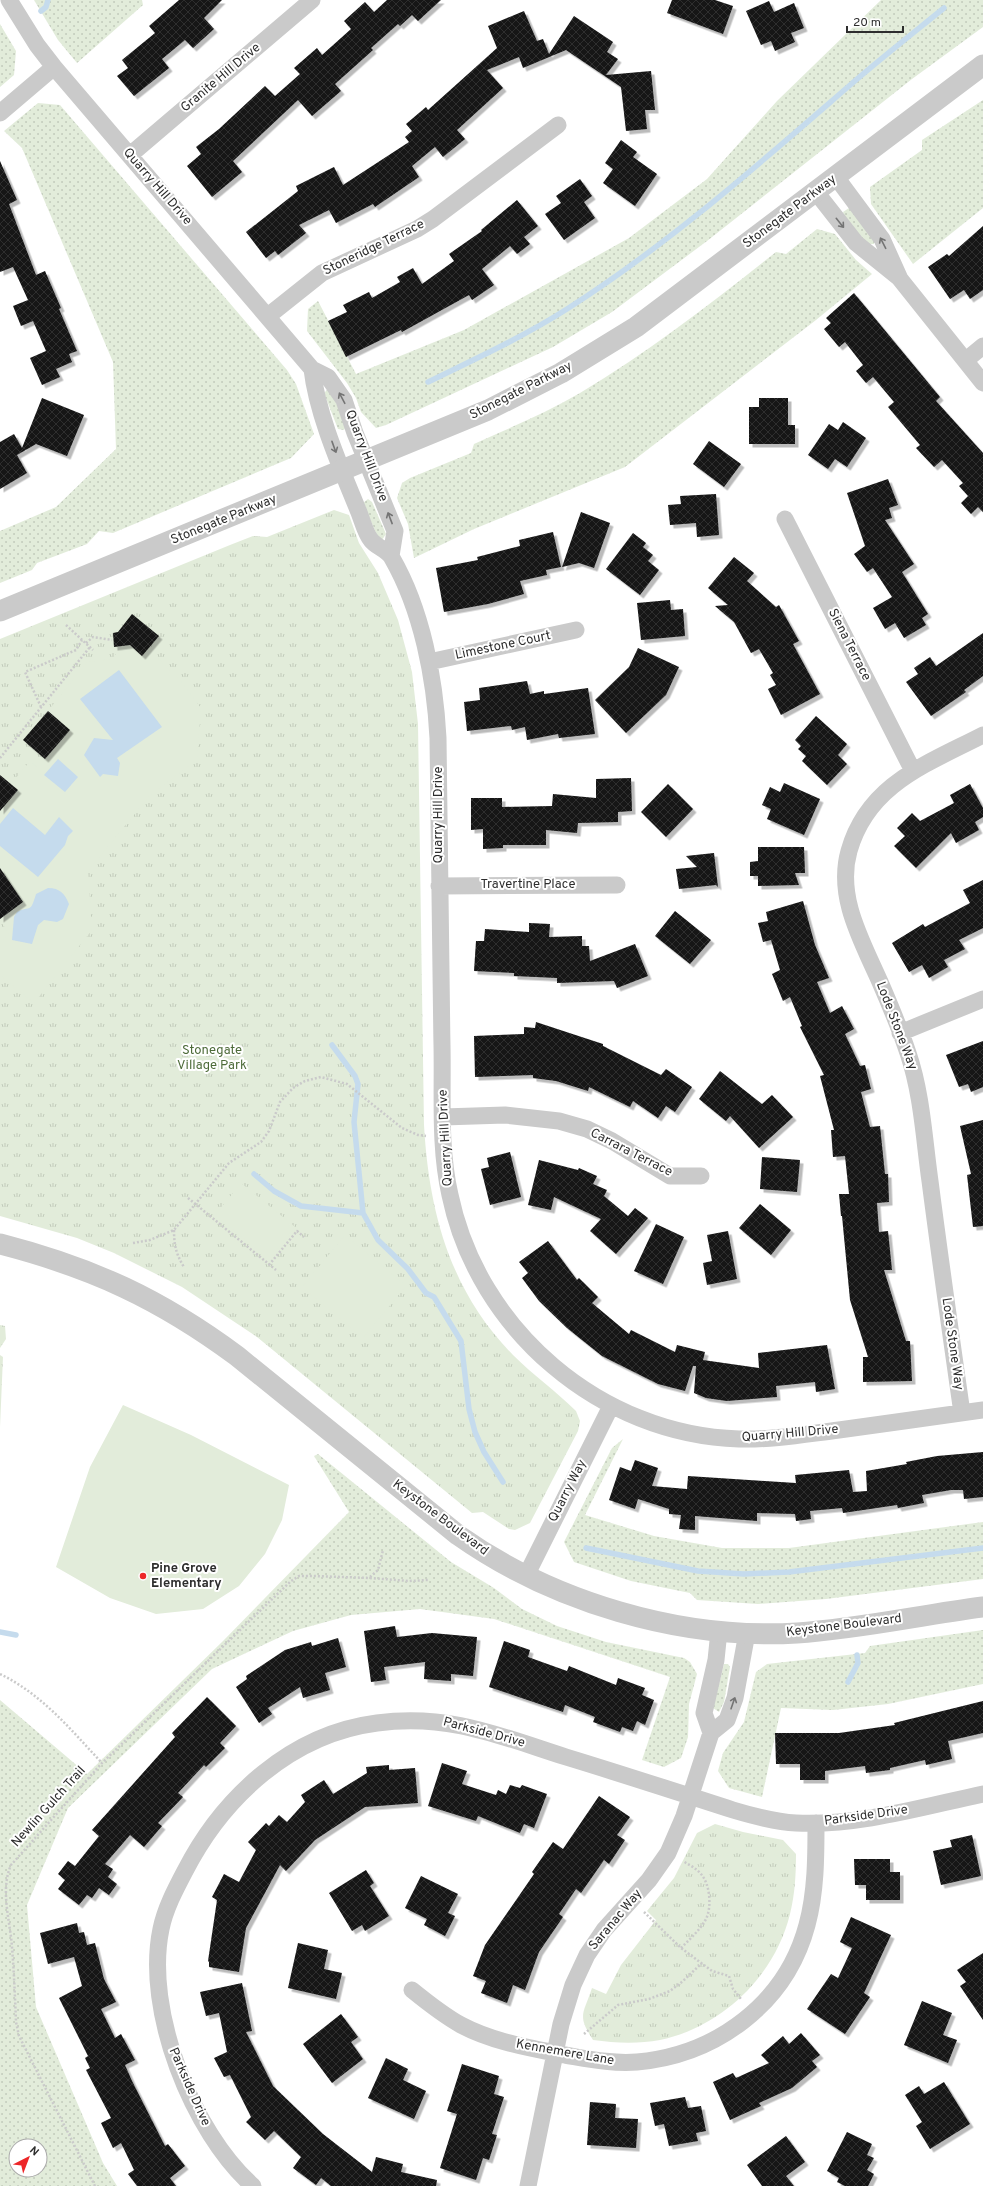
<svg xmlns="http://www.w3.org/2000/svg" width="983" height="2186" font-family="Overpass,sans-serif">
	<defs>
		<pattern id="grass-dots" width="8" height="8" patternUnits="userSpaceOnUse"><rect width="8" height="8" fill="#e2ecda"/><path d="M2 2h.1M6 6h.1" fill="none" stroke="#c2cbbb" stroke-width="1.8" stroke-linecap="round"/></pattern>
		<pattern id="park-tufts" width="24" height="20" patternUnits="userSpaceOnUse"><rect width="24" height="20" fill="#e2ecda"/><path d="M3 7l-1-3M5 7V3M7 7l1-3M15 17l-1-3M17 17v-4M19 17l1-3" fill="none" stroke="#c2cbbb"/></pattern>
		<pattern id="building-cross-hatch" width="8" height="8" patternUnits="userSpaceOnUse"><rect width="8" height="8" fill="#141414"/><path d="M0 0l8 8M0 8l8-8" fill="none" stroke="#2e2e2e"/></pattern>
		<filter id="shadow"><feDropShadow dx="3.5" dy="3.5" stdDeviation="0" flood-color="#0004"/></filter>
	</defs>
	<rect width="100%" height="100%" fill="#fff"/>
	<!-- grass -->
	<path fill="url(#grass-dots)" fill-rule="evenodd" d="M34,0H142L143,5L77,63L58,40Z
		M881,0H983V27L912,79L707,241L612,312L553,347L386,425L376,428L361,412L356,398L347,383L307,331L308,309L318,301L356,374L464,330L629,238L707,179L777,101Z
		M0,24L16,51L14,75L0,87Z
		M983,100V208L913,264L871,204L870,187L922,150V140Z
		M38,103L60,105L287,370L296,384L314,434L291,458L113,533L99,531L87,544L37,563L32,570L0,583V531L56,507L116,449L113,362L22,148L4,131Z
		M849,208L875,240L874,244H867L844,215L843,212Z
		M817,229L835,234L856,260L872,274L816,320L625,467L474,529L414,558L408,524L397,498L402,483L410,478L471,453L474,444C509,428 546,413 580,393C650,351 713,302 776,252L786,254Z
		M328,389L331,390L346,426L344,430L338,429L324,393Z
		M368,499L372,502L386,534L382,540H379L363,503Z
		M623,1439L585,1515L654,1536L722,1548H789L983,1522V1579L826,1599L758,1604L697,1600L690,1593L631,1581L574,1562L564,1542L612,1448Z
		M318,1454L451,1562L494,1588L522,1609L557,1626L606,1642L684,1658L690,1662L697,1674L689,1704L688,1737L681,1758L664,1767L642,1760L670,1677L494,1619L420,1609L351,1615L293,1631L212,1669L68,1808L27,1905L36,2007L103,2163L117,2186H0V1700L87,1774L223,1641L349,1512L314,1456ZM16,2146H40V2170H16Z
		M983,1630V1684L888,1704L833,1710L781,1708L762,1797L729,1788L718,1771L723,1753L744,1722L756,1672L767,1664L865,1653L870,1646Z
		M724,1664H728L730,1667L724,1702L719,1712L713,1708Z"/>
	<!-- park -->
	<path fill="url(#park-tufts)" d="M334,510L349,515L359,543L378,573L398,620L412,672L418,724L424,1125C429,1212 450,1291 513,1355C533,1375 556,1391 576,1411L580,1421L578,1431L530,1523L515,1530L509,1529L483,1512L472,1513L257,1337L182,1287L114,1253L77,1238L0,1216V639L230,545L253,536L267,537Z
		M0,1325L5,1326L6,1339L0,1348Z
		M0,1355L3,1357L0,1427Z
		M715,1824L743,1832L783,1840L796,1854C796,1874 795,1894 790,1914C775,1976 722,2027 660,2040C638,2044 615,2043 593,2040C577,2015 583,2015 592,1988L606,1994L621,1965L656,1920L647,1911L674,1878L697,1833Z"/>
	<!-- pitch -->
	<path fill="#e2ecda" d="M130,645L142,656L148,649L180,680L201,708L197,760L150,795L88,871L92,930L34,1003L0,975V942L9,935L0,919L23,902L6,877L8,875L0,865V803L18,790L11,784L30,761L38,768L70,730L48,711L87,662L112,659L122,646Z
		M241,1183L295,1227L269,1259L215,1215Z
		M345,1235L406,1286L363,1338L302,1287Z
		M123,1405L191,1435L289,1485L282,1520L265,1554L239,1586L203,1609L156,1614L110,1598L56,1567L90,1467Z"/>
	<!-- water -->
	<path fill="#c5dbed" d="M119,670L162,727L117,758L120,763L118,776L103,774L100,777L84,755L94,738L113,740L80,699Z
		M58,759L78,777L65,792L44,775Z
		M13,808L45,835L59,817L73,831L68,836L65,845L38,877L0,846V824Z
		M48,888C60,888 65,894 69,904L63,919L57,922L44,920L38,925L32,944L12,940L14,917L17,912C31,905 30,914 36,894Z"/>
	<g fill="none" stroke-linecap="round" stroke-linejoin="round">
		<!-- stream -->
		<path stroke="#c5dbed" stroke-width="5.5" d="M41,11L46,7L48,0
			M428,382C475,359 523,337 567,309C669,244 759,164 849,86C880,59 912,34 944,8
			M332,1045L355,1076L358,1084L354,1122L363,1213L378,1240L408,1269L426,1293L434,1297L461,1341L469,1409L475,1432L484,1452L503,1482
			M254,1174L274,1191L301,1206L363,1213
			M586,1548L698,1571L744,1574L789,1572L983,1548
			M0,1632L16,1635
			M848,1682L858,1663L857,1655"/>
	</g>
	<!-- building -->
	<path fill="url(#building-cross-hatch)" filter="url(#shadow)" d="M179,0H222L204,18L214,29L193,48L185,40L162,59L169,68L134,96L117,76L128,68L122,60L155,33L149,26Z
		M387,0H441L418,21L412,15L400,26L398,24L371,48L373,50L335,84L341,91L312,116L298,100L233,161L242,172L212,197L187,166L201,154L196,147L219,129L265,86L275,96L300,74L294,68L317,48L322,55L351,29L344,21L365,2L374,12Z
		M672,0H715L733,6L723,34L667,13Z
		M769,1L774,12L794,3L804,28L791,33L795,42L775,51L771,41L761,45L746,11Z
		M524,11L537,41L543,39L549,54L574,16L613,42L607,52L618,59L606,75L651,71L655,110H645L647,129L626,131L621,87L566,50L523,68L519,57L487,70L503,88L457,130L465,139L443,157L435,147L412,166L419,177L375,207L373,204L336,223L329,210L299,225L306,233L278,255L275,251L266,258L246,232L298,191L296,186L334,167L343,185L409,142L405,137L412,131L406,124L426,107L428,110L497,48L488,26Z
		M621,140L637,152L633,157L657,174L635,206L603,183L613,169L605,163Z
		M0,161L17,200L9,204L36,275L45,271L61,308L59,309L77,351L69,354L72,362L56,369L60,377L42,385L30,358L46,351L33,321L21,326L13,306L28,300L13,267L0,272Z
		M580,179L592,196L584,202L595,218L564,240L545,214L561,203L556,196Z
		M517,200L538,226L524,237L530,244L517,254L510,246L482,269L494,285L472,300L469,295L402,332L401,330L346,357L328,321L347,312L343,305L369,292L372,298L400,282L397,277L413,268L422,284L454,261L449,254L482,231L481,230Z
		M983,226V290L970,299L964,290L950,299L928,267L947,254L949,256Z
		M854,293L940,397L936,401L983,453V512L978,507L971,514L961,503L968,496L959,486L963,483L942,460L934,467L916,448L920,445L888,407L894,402L873,377L866,383L856,371L863,365L845,342L839,347L824,329L831,323L826,318Z
		M42,398L84,415L67,456L36,444L17,455L27,473L0,489V442L14,434L22,448Z
		M759,398H788V425H795V444H749V407H759Z
		M843,422L866,438L847,467L835,459L828,469L808,455L829,424L838,430Z
		M709,441L741,464L724,487L693,464Z
		M888,479L898,505L889,508L892,518L885,520L914,564L902,572L928,614L922,618L926,625L904,638L895,623L885,629L873,608L892,597L873,568L867,572L854,554L865,546L847,493Z
		M716,494L719,535L697,537L696,523L670,525L668,505L681,504L680,496Z
		M581,512L610,523L594,568L579,563L562,567Z
		M553,532L561,567L546,570L547,575L520,581L524,594L488,604L444,612L436,568L478,560L477,557L520,546L519,540Z
		M633,533L646,543L643,547L653,555L648,561L659,570L640,595L606,569Z
		M734,557L754,573L747,581L776,607L779,605L799,641L793,644L820,694L781,715L768,689L776,685L770,675L773,673L759,649L751,653L734,622L715,606L728,605L708,588Z
		M670,600L671,610L683,609L685,636L641,640L637,603Z
		M132,614L159,636L142,656L130,645L114,647L113,633L118,632Z
		M983,633V676L964,690L966,692L931,716L906,682L918,674L914,668L930,657L936,666Z
		M638,648L679,667L666,695L626,733L595,700L629,667Z
		M527,681L530,694L544,691V694L588,688L595,734L559,738L558,734L527,740L525,727L512,730L511,726L467,731L464,702L480,700L479,688Z
		M48,711L70,730L45,759L23,740Z
		M816,716L847,744L838,755L847,764L827,785L802,761L806,756L798,749L801,746L795,740Z
		M0,775L18,790L0,811Z
		M631,778L632,811L618,812V822L578,823L577,833L546,830V845H503V848L483,849V829L471,830V798H502V807L552,806L553,794L596,798V779Z
		M784,783L820,799L804,835L767,819L771,809L762,805L770,787L780,792Z
		M668,784L693,809L666,837L641,812Z
		M970,784L983,808V817L975,822L979,830L956,843L951,833L916,868L894,846L905,836L897,828L912,813L920,821L954,803L950,795Z
		M758,847H804L805,873H795L799,885L758,886V876H750V862L758,861Z
		M714,853L718,887L716,885L679,889L676,869L697,867L686,856Z
		M0,868L23,902L0,919Z
		M983,880V928L959,940L965,949L944,960L948,967L929,978L922,965L909,972L892,943L923,924L925,927L970,903L963,890Z
		M803,901L815,945L829,978L817,982L830,1013L842,1006L854,1029L845,1034L860,1066L865,1065L871,1089L861,1092L870,1127L880,1126L885,1174H888L889,1202L877,1203L879,1232L888,1231L892,1270H884L906,1341H910L912,1381L863,1382V1357H868L850,1300L842,1216H841L839,1194H849L845,1156L833,1157L831,1130H834L820,1076L824,1075L800,1027L802,1026L790,997L783,1001L772,974L780,970L771,940L763,942L758,923L768,921L766,912Z
		M675,911L711,940L690,964L655,936Z
		M529,923L550,924L549,937L582,936V946H589L590,961L635,944L648,976L617,988L614,981L557,983V978L514,976V973L474,971L476,941H484L485,929L529,932Z
		M536,1022L603,1044V1046L661,1075L666,1069L692,1087L675,1112L666,1106L658,1118L633,1101L630,1107L589,1087L588,1091L556,1081L533,1078V1075L475,1077L474,1036L524,1034V1027L535,1028Z
		M983,1041V1087L971,1092L968,1084L959,1087L946,1055Z
		M720,1071L762,1104L772,1095L793,1117L759,1148L730,1116L726,1121L699,1099Z
		M983,1120V1226L973,1227L967,1175L971,1174L960,1126Z
		M510,1152L521,1197L490,1205L481,1169L489,1167L487,1158Z
		M762,1157L800,1160L797,1192L760,1189Z
		M539,1160L578,1170L579,1168L597,1176L593,1184L607,1190L604,1196L628,1216L635,1208L648,1218L616,1254L590,1231L601,1219L554,1197L551,1210L528,1205Z
		M760,1204L791,1230L771,1255L739,1228Z
		M656,1224L684,1237L663,1284L634,1271Z
		M728,1231L737,1279L707,1285L703,1263L712,1261L707,1235Z
		M548,1241L577,1280L579,1278L598,1297L592,1303L629,1334L631,1330L675,1352L677,1345L705,1352L703,1360L759,1368L758,1353L827,1345L835,1389L816,1392L815,1382L776,1386L777,1397L727,1401L706,1398L694,1393L696,1366H693L685,1391L658,1384L602,1356L567,1328L539,1301L522,1278L528,1273L519,1262Z
		M983,1452V1497L964,1499L963,1490H951L922,1495L924,1503L898,1508L897,1505L843,1513L842,1508L810,1511L811,1519L796,1521L795,1514L757,1513V1521L695,1516V1530L679,1529L681,1515L669,1514V1509L638,1499L635,1509L609,1500L620,1467L631,1471L635,1460L658,1468L652,1486L687,1489L688,1476L796,1483L795,1475L849,1470L853,1492L867,1491L866,1471L907,1464L906,1462L937,1456Z
		M395,1626L397,1637L432,1633L477,1637L473,1676L451,1674V1681L424,1679L425,1662L384,1667L386,1680L371,1682L364,1631Z
		M338,1638L346,1667L325,1673L330,1690L303,1698L300,1687L268,1708L272,1714L259,1723L236,1687L247,1679L246,1676L285,1650L311,1642L312,1646Z
		M504,1641L530,1650L528,1657L567,1671L569,1666L616,1685L618,1678L645,1688L642,1695L654,1700L645,1725L637,1721L633,1731L622,1727L620,1732L593,1722L595,1717L565,1705L563,1712L489,1687Z
		M207,1697L236,1726L220,1743L225,1748L206,1767L204,1765L178,1793L183,1797L158,1823L162,1826L144,1847L130,1835L105,1864L113,1869L108,1877L117,1884L109,1895L99,1888L92,1898L87,1895L79,1905L58,1889L65,1880L58,1874L68,1861L75,1866L99,1836L92,1830L175,1737L172,1733Z
		M983,1701V1733L948,1741L952,1759L926,1765L925,1760L890,1768V1770L866,1773L865,1766L825,1771V1780H800V1764H776L775,1733H839L895,1725L894,1723Z
		M442,1763L467,1771L462,1784L496,1795L498,1790L506,1794L510,1785L520,1788L522,1785L547,1794L534,1828L524,1824L520,1833L478,1816L476,1821L428,1806Z
		M389,1765V1770L415,1768L418,1803L365,1807L315,1840L286,1871L280,1865L246,1928L239,1972L209,1967V1962L208,1961L217,1900L212,1897L224,1874L239,1882L256,1850L248,1842L266,1823L269,1826L279,1815L287,1822L305,1802L301,1795L324,1780L333,1794L367,1773L366,1767Z
		M599,1796L630,1817L617,1835L625,1840L609,1864L604,1860L581,1893L576,1889L559,1914L563,1917L539,1952L525,1990L513,1985L507,2003L481,1993L486,1981L473,1976L485,1945L534,1874L532,1872L553,1842L563,1849Z
		M972,1835L981,1876L941,1885L933,1851L952,1847L950,1840Z
		M854,1859H890V1872H900V1900H866V1885H855Z
		M366,1870L374,1883L370,1886L389,1916L365,1931L362,1925L352,1931L329,1893Z
		M421,1876L458,1894L448,1913L455,1916L445,1936L424,1925L427,1919L405,1908Z
		M851,1917L891,1935L864,1993L870,1997L845,2034L807,2009L831,1974L838,1978L852,1948L840,1942Z
		M77,1923L79,1933L84,1932L87,1945L95,1943L104,1979L116,2002L101,2009L115,2038L121,2034L135,2060L125,2065L132,2081L165,2146L168,2144L185,2166L170,2178L176,2186H137L128,2174L134,2170L121,2143L113,2148L101,2123L111,2118L86,2070L90,2068L85,2058L88,2056L59,1998L82,1986L74,1957L48,1964L40,1933Z
		M298,1943L328,1950L324,1969L342,1973L336,1999L288,1988Z
		M983,1953V2020L960,1986L966,1982L957,1970Z
		M242,1983L252,2031L246,2032L273,2086L323,2134L372,2172L376,2157L403,2164L401,2172L437,2180L436,2186H331L321,2178L316,2185L293,2168L301,2157L274,2131L265,2140L246,2122L251,2117L230,2075L224,2077L214,2058L227,2052L219,2013L206,2016L200,1992Z
		M922,2001L952,2013L943,2035L957,2040L948,2063L904,2045Z
		M341,2014L358,2037L351,2042L363,2059L332,2083L303,2044Z
		M801,2033L820,2055L812,2061L817,2067L792,2088L759,2103L761,2106L730,2120L713,2082L733,2073L736,2078L769,2063L761,2055L783,2036L789,2044Z
		M386,2058L408,2069L403,2080L426,2091L414,2119L368,2098Z
		M462,2064L499,2076L494,2094L504,2097L492,2134L497,2135L489,2160L483,2158L476,2180L440,2168L457,2114L447,2111Z
		M944,2082L970,2124L930,2149L916,2126L922,2122L905,2095L919,2086L924,2094Z
		M685,2097L688,2108L701,2106L706,2131L696,2133L698,2141L669,2146L664,2124L655,2126L650,2103Z
		M590,2102L616,2104L615,2118L638,2119L636,2148L587,2145Z
		M847,2132L872,2144L867,2155L874,2158L867,2170L874,2174L868,2186H845L837,2182L839,2178L827,2171Z
		M786,2136L805,2162L786,2176L794,2186H762L747,2165Z"/>
	<g fill="none" stroke-linecap="round" stroke-linejoin="round">
		<!-- path -->
		<path stroke="#cacaca" stroke-width="2.5" stroke-dasharray="2 2" stroke-linecap="butt" d="M66,625L93,650
			M86,643L93,637L112,640
			M41,707L25,672L76,650L82,640
			M0,758L90,647
			M188,1198L276,1270
			M174,1230C174,1245 176,1254 184,1267
			M133,1243L150,1240L174,1230L229,1163L261,1142L269,1131L280,1102L293,1088L305,1081L321,1077L347,1084L402,1128L418,1135L426,1136
			M269,1265L297,1231L304,1237
			M370,1577L378,1570L383,1550
			M0,1674C43,1695 70,1729 102,1763
			M644,1912L681,1948L712,1971L729,1976L733,1989L741,1999
			M681,1948C690,1939 700,1930 706,1919C712,1907 710,1884 701,1874C696,1868 689,1865 683,1861
			M584,2034L618,2005L649,1999L670,1991L683,1981L702,1963
			M95,2186L19,2036L16,2022C15,1997 14,1972 12,1947C10,1920 0,1890 11,1865L102,1763L291,1581L299,1576H314L370,1578L409,1581L428,1580"/>
		<!-- minor -->
		<path stroke="#cacaca" stroke-width="17" d="M9,0L37,45L54,67L312,369L328,377L344,400L355,433L395,531L391,556
			M0,113L54,67
			M130,155L312,0
			M836,177L882,239L900,279L983,383
			M816,192L856,243L898,277
			M268,316L322,273L417,229L433,219L558,125
			M966,360L983,346
			M312,369C317,414 341,468 358,510C362,519 365,533 371,540C376,547 388,550 392,558C422,610 435,679 438,738C440,841 440,943 442,1045C443,1095 439,1147 450,1195C478,1330 601,1435 739,1439C773,1440 806,1434 839,1430C887,1423 935,1417 983,1410
			M785,519L913,771
			M429,662L576,630
			M439,886L617,885
			M900,1033L983,999
			M443,1117L505,1115L559,1121L587,1129L612,1141L670,1176H701
			M962,1413C951,1336 940,1259 930,1181C924,1139 922,1094 908,1053C900,1029 890,1005 880,982C862,941 836,897 849,851C868,784 927,764 983,735
			M526,1576L611,1406
			M711,1733L704,1713L716,1660L719,1631
			M412,1990C428,2003 443,2015 461,2025C493,2042 530,2048 565,2055C589,2059 613,2064 637,2062C716,2055 786,2004 807,1925C816,1892 816,1857 816,1823
			M253,2186C192,2132 144,2010 161,1929C165,1909 175,1890 185,1871C223,1797 291,1734 377,1723C448,1713 500,1736 566,1757C622,1774 677,1792 733,1810C753,1816 774,1822 796,1823C859,1826 922,1807 983,1794
			M528,2186L561,2024L573,1985L587,1955L604,1930L649,1880L668,1853L684,1816L711,1733L727,1720L735,1698L747,1633"/>
		<!-- tertiary -->
		<path stroke="#cacaca" stroke-width="21" d="M0,611L488,410L561,373L636,327L983,65
			M0,1244C93,1268 160,1299 237,1356L458,1535C553,1602 680,1640 797,1633C859,1629 921,1615 983,1607"/>
	</g>
	<!-- one-way arrows -->
	<defs><path id="oneway-shaft" d="M-6 0H5M1.5-3L5.5 0L1.5 3" fill="none" stroke-width="1.6" stroke-linecap="round" stroke-linejoin="round"/></defs>
	<g stroke="#747474">
		<use href="#oneway-shaft" transform="translate(840 223) rotate(51)"/>
		<use href="#oneway-shaft" transform="translate(883 243) rotate(-117)"/>
		<use href="#oneway-shaft" transform="translate(342 398) rotate(-118)"/>
		<use href="#oneway-shaft" transform="translate(334 447) rotate(70)"/>
		<use href="#oneway-shaft" transform="translate(390 518) rotate(-111)"/>
		<use href="#oneway-shaft" transform="translate(733 1703) rotate(-71)"/>
	</g>
	<!-- markers -->
	<circle fill="#ed2628" stroke="#fff" stroke-width="1.5" cx="143" cy="1576" r="4"/>
	<g text-anchor="middle" dominant-baseline="central" stroke-width="4" stroke-linejoin="round" paint-order="stroke">
		<!-- street labels -->
		<g font-size="13" fill="#2d2d2d" stroke="#fff">
			<text transform="translate(221 78) rotate(-40)">Granite Hill Drive</text>
			<text transform="translate(157 187) rotate(49)">Quarry Hill Drive</text>
			<text transform="translate(790 212) rotate(-37)">Stonegate Parkway</text>
			<text transform="translate(374 248) rotate(-26)">Stoneridge Terrace</text>
			<text transform="translate(521 391) rotate(-27)">Stonegate Parkway</text>
			<text transform="translate(366 456) rotate(69)">Quarry Hill Drive</text>
			<text transform="translate(224 520) rotate(-22)">Stonegate Parkway</text>
			<text transform="translate(849 645) rotate(63)">Siena Terrace</text>
			<text transform="translate(503 646) rotate(-12)">Limestone Court</text>
			<text transform="translate(439 815) rotate(-90)">Quarry Hill Drive</text>
			<text x="528" y="885">Travertine Place</text>
			<text transform="translate(896 1026) rotate(69)">Lode Stone Way</text>
			<text transform="translate(446 1138) rotate(-93)">Quarry Hill Drive</text>
			<text transform="translate(631 1153) rotate(27)">Carrara Terrace</text>
			<text transform="translate(952 1344) rotate(82)">Lode Stone Way</text>
			<text transform="translate(790 1434) rotate(-5)">Quarry Hill Drive</text>
			<text transform="translate(568 1491) rotate(-63)">Quarry Way</text>
			<text transform="translate(440 1518) rotate(37)">Keystone Boulevard</text>
			<text transform="translate(844 1626) rotate(-7)">Keystone Boulevard</text>
			<text transform="translate(484 1733) rotate(15)">Parkside Drive</text>
			<text transform="translate(49 1807) rotate(-48)">Newlin Gulch Trail</text>
			<text transform="translate(866 1816) rotate(-8)">Parkside Drive</text>
			<text transform="translate(616 1920) rotate(-50)">Saranac Way</text>
			<text transform="translate(565 2053) rotate(10)">Kennemere Lane</text>
			<text transform="translate(189 2087) rotate(66)">Parkside Drive</text>
		</g>
		<!-- park labels -->
		<g font-size="13" fill="#4d6b39" stroke="#fff">
			<text x="212" y="1051">Stonegate<tspan x="212" dy="15">Village Park</tspan></text>
		</g>
		<!-- poi labels -->
		<g font-size="13" font-weight="bold" fill="#2d2d2d" stroke="#fff" text-anchor="start">
			<text x="151" y="1569">Pine Grove<tspan x="151" dy="15">Elementary</tspan></text>
		</g>
	</g>
	<!-- north arrow -->
	<g transform="translate(28 2158) rotate(42)"><circle r="19" fill="#ffffff" stroke="#ababab"/>
	<path d="M0-3L7 15L0 10L-7 15Z" fill="#ed2628"/>
	<text y="-6" font-size="11" font-weight="bold" text-anchor="middle" fill="#2d2d2d">N</text>
	</g>
	<!-- scale -->
	<path d="M847 26v6h56v-6" fill="none" stroke="#2d2d2d" stroke-width="2"/>
	<text x="853" y="26" font-size="12" fill="#2d2d2d" stroke="#ffffff" stroke-width="3" paint-order="stroke">20 m</text>
</svg>
